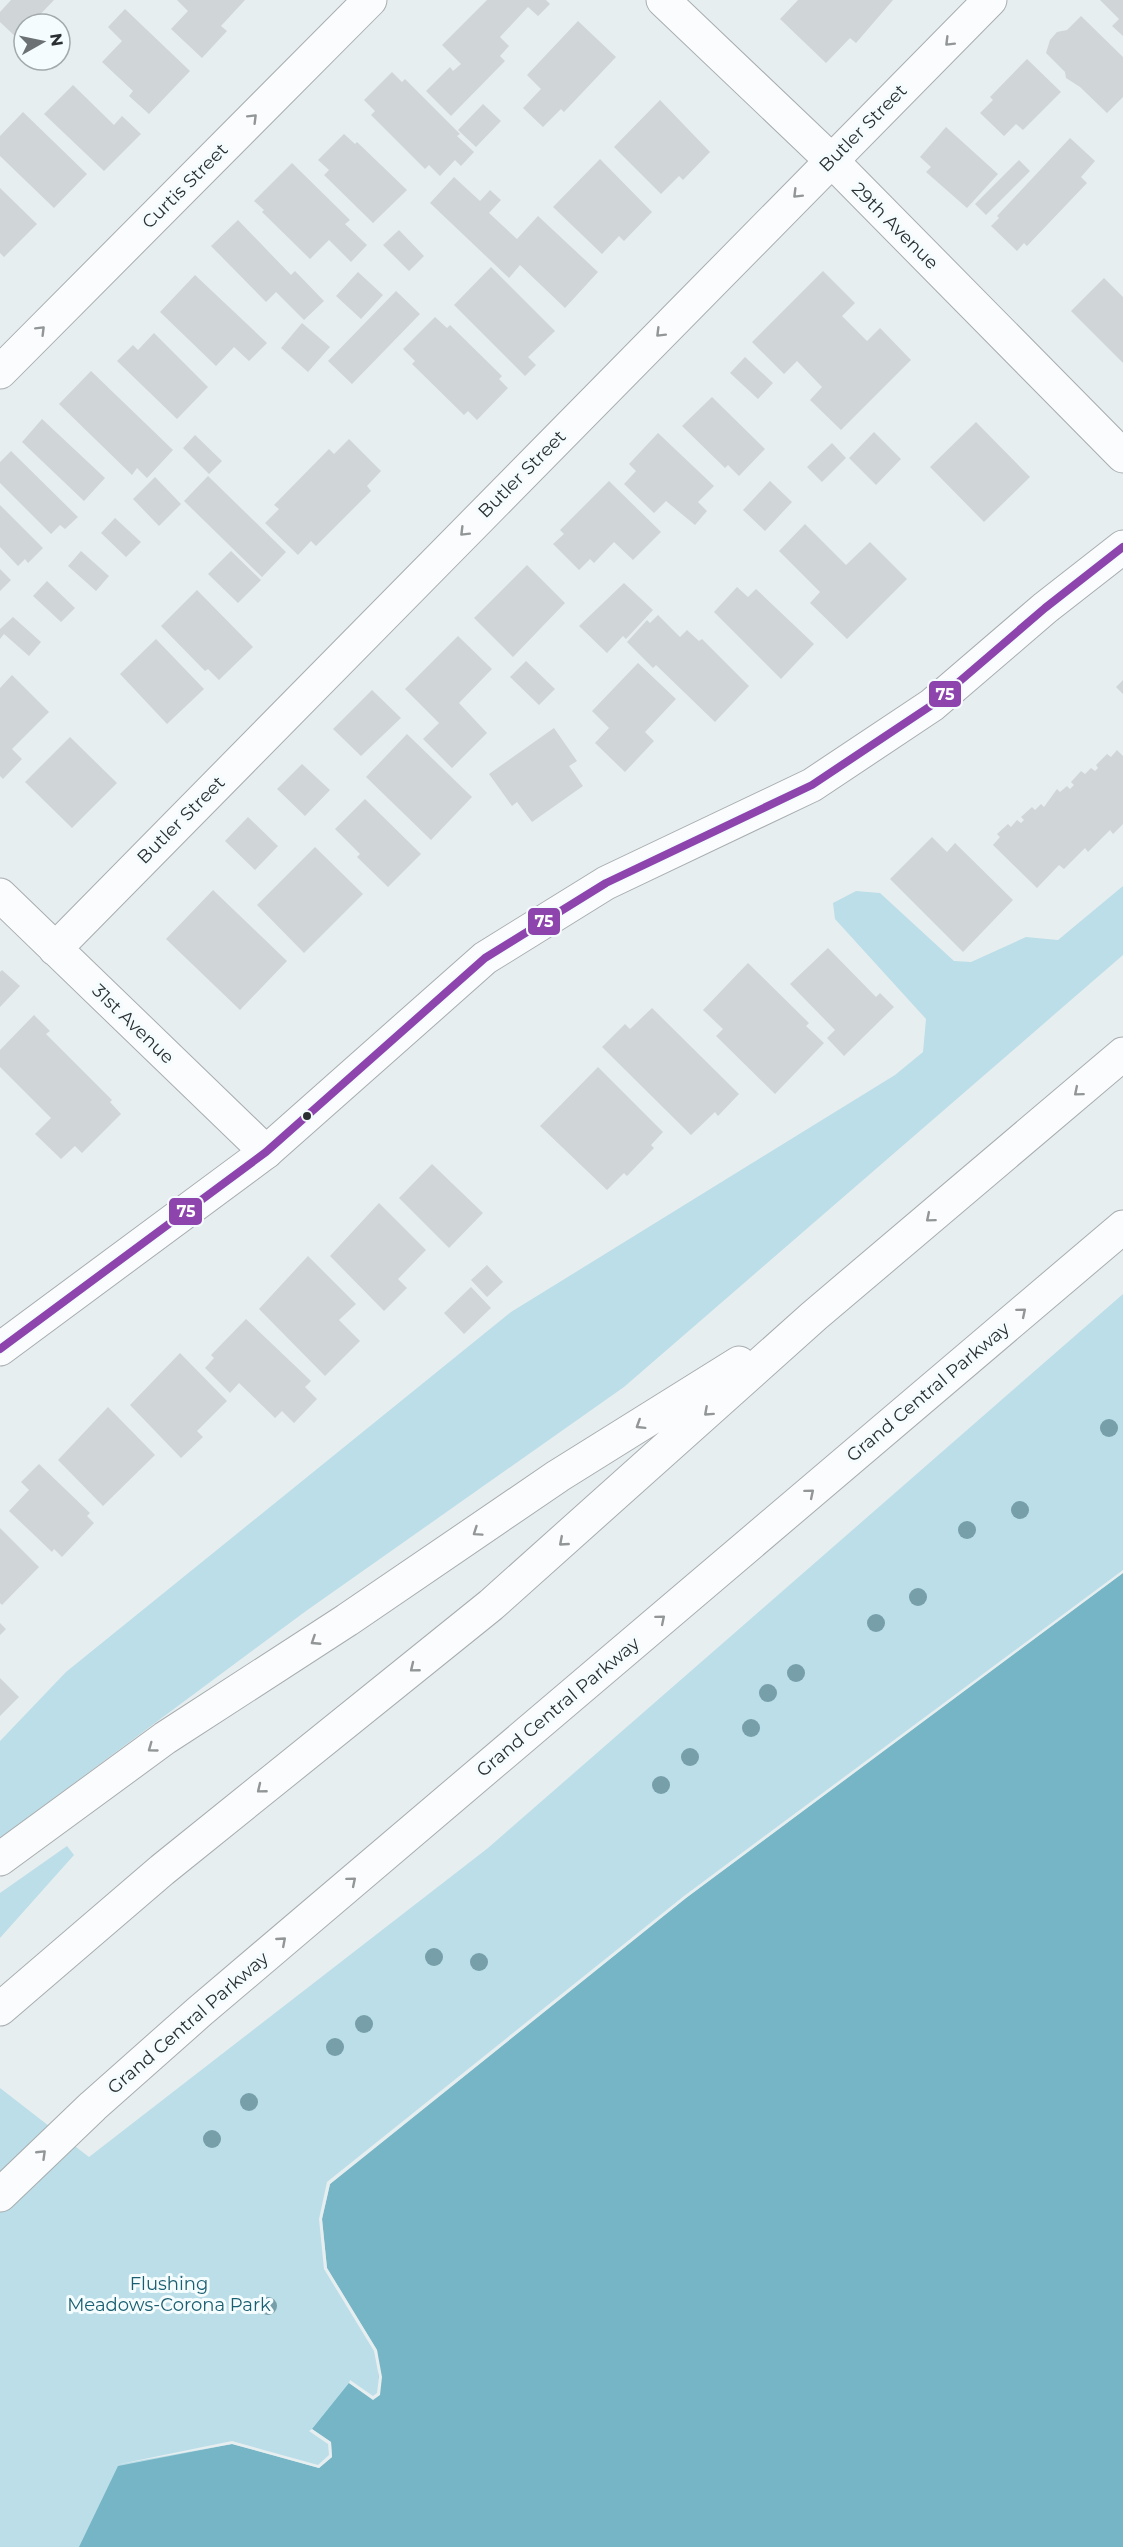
<svg xmlns="http://www.w3.org/2000/svg" width="1123" height="2547" font-family="Montserrat,sans-serif">
	<rect width="100%" height="100%" fill="#e7eef0"/>
	<!-- green -->
	<path fill="#bcdee8" d="M1123,886V955L624,1387L306,1611L0,1838V1741L66,1672L511,1312L895,1075L923,1052L926,1019L835,919L833,903L856,891L880,893L954,961L971,962L1026,937L1058,940Z
		M1123,1294V2101L316,2547H0V2088L89,2157L488,1848Z
		M67,1846L74,1855L0,1938V1893Z"/>
	<!-- water -->
	<path fill="#76b5c5" d="M1123,1573V2547H79L118,2466L232,2444L319,2468L332,2457L331,2442L312,2429L349,2383L373,2399L380,2394L377,2350L327,2268L322,2219L330,2184L686,1898Z"/>
	<!-- pier -->
	<path fill="#e7eef0" d="M1123,1570V1573L686,1898L330,2184L322,2219L327,2268L377,2350L382,2377L380,2395L373,2400L349,2383L350,2380L373,2396L377,2393L379,2377L374,2351L324,2269L319,2219L327,2182L684,1896Z
		M312,2429L331,2442L332,2457L319,2468L232,2444L115,2465L232,2441L318,2465L329,2455L328,2444L309,2431Z"/>
	<!-- building -->
	<path fill="#d0d5d7" d="M11,0H54L31,24H24V31L17,38L0,22V12Z
		M177,0H245L221,26L227,31L202,58L171,29L188,11Z
		M487,0H546L550,4L538,16L528,7L500,37L509,46L500,56L505,61L451,116L426,91L450,67L453,71L461,64L442,45Z
		M798,0H893L856,43L850,38L826,63L780,19Z
		M1100,0H1123V36L1112,26L1119,19Z
		M125,9L190,71L149,114L129,96L133,91L102,62L122,41L108,27Z
		M1081,16L1123,57V97L1107,113L1080,87L1066,78L1065,72L1046,53L1050,40L1057,32L1067,30Z
		M578,21L616,57L564,112L561,109L543,127L523,108L541,89L527,75Z
		M1027,59L1061,92L1023,130L1016,124L1004,136L980,113L993,100L990,97Z
		M392,72L402,82L405,79L460,134L457,136L474,152L461,166L455,160L440,176L429,165L425,169L371,115L375,111L364,100Z
		M73,85L114,125L122,116L141,134L104,171L44,114Z
		M660,100L710,152L683,180L679,176L661,194L614,147Z
		M483,104L501,121L476,147L458,130Z
		M23,112L87,174L54,208L0,156V136Z
		M946,127L998,174L967,208L926,172L931,167L920,157Z
		M344,134L355,144L357,142L407,190L373,223L324,175L329,170L318,160Z
		M1070,138L1095,161L1081,177L1087,183L1027,246L1024,243L1017,251L991,226L999,218L997,216Z
		M600,159L652,212L624,241L619,236L602,254L553,207Z
		M1019,160L1030,171L986,215L975,204Z
		M292,163L350,220L345,224L367,245L351,262L329,240L310,259L262,212L264,210L254,201Z
		M454,177L480,201L490,190L501,200L489,213L517,239L538,216L598,272L565,308L520,265L509,278L430,203Z
		M0,188L37,224L4,257L0,253Z
		M238,220L291,275L295,271L324,301L304,320L276,292L266,302L211,246Z
		M399,230L424,256L409,271L383,245Z
		M491,267L555,331L528,357L536,365L525,376L454,305Z
		M823,271L855,303L842,316L867,341L880,328L911,360L841,430L810,400L822,387L797,361L784,374L752,342Z
		M358,272L383,295L361,319L336,296Z
		M195,275L267,343L249,361L234,347L216,366L160,312Z
		M1104,278L1123,297V363L1071,311Z
		M396,291L420,314L352,384L328,361Z
		M435,317L447,328L450,325L502,376L499,379L508,388L477,420L468,411L464,415L412,364L415,361L403,349Z
		M302,323L330,347L308,372L281,348Z
		M154,333L208,387L177,419L117,361L133,345L138,350Z
		M745,357L773,383L758,399L730,373Z
		M91,371L173,450L147,478L137,468L132,475L59,404Z
		M712,397L765,449L739,476L728,465L725,468L682,426Z
		M42,419L105,478L84,501L22,442Z
		M976,422L1030,477L984,522L930,467Z
		M874,432L901,459L876,485L849,458Z
		M658,433L714,486L698,502L707,511L695,525L666,501L654,513L624,484L636,471L629,464Z
		M195,435L222,461L209,474L183,448Z
		M349,439L381,471L367,486L371,491L316,546L311,541L298,555L265,523L279,509L274,505L329,449L334,454Z
		M832,443L846,458L822,482L807,467Z
		M11,451L78,517L65,529L60,525L51,534L0,483V462Z
		M208,476L286,552L262,577L184,501Z
		M155,477L181,504L159,526L133,499Z
		M609,481L661,532L633,560L614,542L594,563L590,559L579,570L553,544L564,534L560,530Z
		M770,481L792,502L765,531L743,510Z
		M0,505L43,548L28,563L25,559L18,566L0,547Z
		M115,518L141,542L126,557L101,533Z
		M805,524L846,565L870,542L907,579L847,639L810,603L820,592L779,551Z
		M81,551L109,576L96,591L68,566Z
		M231,551L261,580L238,603L208,574Z
		M527,565L565,603L513,657L474,618Z
		M0,569L11,580L0,591Z
		M47,581L75,608L61,622L33,596Z
		M624,583L653,610L626,639L623,636L607,653L579,626Z
		M737,587L748,597L756,589L814,644L781,679L714,612Z
		M197,590L253,647L219,680L208,669L205,671L161,626Z
		M658,615L680,637L687,630L699,641L702,639L749,686L715,722L656,665L653,668L627,642L647,620L650,623Z
		M13,617L41,642L29,656L4,634L0,639V629Z
		M458,636L492,669L459,703L487,733L452,768L423,739L439,723L405,689Z
		M156,639L204,689L167,724L120,674Z
		M526,661L555,689L539,705L510,677Z
		M638,663L676,699L645,732L654,741L625,772L595,743L609,728L592,711Z
		M12,675L49,712L12,749L22,759L3,779L0,776V688Z
		M1123,680V694L1116,687Z
		M372,690L401,718L361,756L333,729Z
		M554,728L577,761L569,766L583,786L532,822L517,802L512,806L489,774Z
		M407,734L472,797L431,840L366,777Z
		M70,737L117,783L72,828L25,782Z
		M1117,750L1123,756V824L1113,834L1110,830L1088,852L1085,848L1064,869L1059,865L1037,888L993,845L1000,837L997,834L1008,824L1011,827L1017,820L1021,823L1024,820L1021,817L1032,807L1035,810L1041,804L1044,807L1057,789L1060,792L1067,786L1070,789L1074,785L1071,782L1081,771L1085,774L1091,768L1095,771L1098,768L1096,765L1107,754L1111,757Z
		M302,764L330,790L305,816L277,789Z
		M365,799L421,854L388,887L357,857L360,854L335,829Z
		M248,817L278,846L255,870L225,841Z
		M932,837L947,852L955,843L1013,900L963,952L890,879Z
		M315,847L363,894L304,953L257,905Z
		M213,890L287,961L240,1010L166,939Z
		M828,948L876,997L880,993L894,1007L844,1056L827,1038L835,1030L790,984Z
		M748,963L809,1023L806,1026L824,1043L775,1094L716,1036L723,1029L703,1010Z
		M2,970L20,986L0,1007V972Z
		M652,1008L739,1094L718,1116L715,1112L691,1135L602,1047L625,1024L630,1029Z
		M34,1015L50,1031L46,1034L112,1100L110,1102L121,1114L82,1153L75,1146L61,1159L35,1134L51,1118L0,1067V1050Z
		M598,1067L663,1132L651,1145L654,1148L627,1176L624,1173L607,1190L540,1126Z
		M432,1164L483,1213L449,1248L399,1198Z
		M379,1203L426,1250L398,1279L407,1288L384,1311L330,1256Z
		M308,1256L356,1304L339,1320L360,1341L325,1376L259,1309Z
		M487,1265L503,1282L487,1297L471,1280Z
		M471,1287L491,1308L464,1334L444,1313Z
		M246,1319L311,1381L305,1387L317,1399L294,1423L282,1411L275,1418L239,1383L230,1393L205,1368L214,1358L211,1355Z
		M180,1353L227,1401L197,1431L203,1437L181,1458L130,1405Z
		M108,1407L155,1455L103,1506L58,1460Z
		M39,1464L90,1513L87,1516L94,1523L62,1557L54,1549L52,1552L9,1511L29,1490L21,1482Z
		M0,1528L39,1567L2,1605L0,1603Z
		M0,1623L6,1629L0,1635Z
		M0,1678L19,1697L0,1716Z"/>
	<g fill="none" stroke-linecap="round" stroke-linejoin="round">
		<defs>
			<path id="minor" d="M663,0L831,160L1123,456
				M0,372L370,0
				M0,895L266,1152
				M55,949L990,0"/>
			<path id="tertiary" d="M0,1349L266,1152L485,958L606,883L812,785L932,705L1045,608L1123,547"/>
			<path id="motorway" d="M0,1859L165,1738L347,1620L558,1476L739,1363
				M0,2009L162,1870L491,1605L814,1316L1123,1054
				M0,2195L93,2106L199,2012L1123,1227"/>
		</defs>
		<!-- minor casing -->
		<use href="#minor" stroke="#a8adaf" stroke-width="35"/>
		<!-- tertiary casing -->
		<use href="#tertiary" stroke="#a8adaf" stroke-width="35"/>
		<!-- motorway casing -->
		<use href="#motorway" stroke="#a8adaf" stroke-width="35"/>
		<!-- minor -->
		<use href="#minor" stroke="#fbfcfd" stroke-width="33"/>
		<!-- tertiary -->
		<use href="#tertiary" stroke="#fbfcfd" stroke-width="33"/>
		<!-- motorway -->
		<use href="#motorway" stroke="#fbfcfd" stroke-width="33"/>
		<defs>
			<path id="bus-1" d="M0,1349L266,1152L485,958L606,883L812,785L932,705L1045,608L1123,547"/>
		</defs>
		<!-- bus-1 casing -->
		<use href="#bus-1" stroke="#f4fcfe" stroke-width="12"/>
		<!-- bus-1 -->
		<use href="#bus-1" stroke="#8e44ad" stroke-width="8"/>
	</g>
	<!-- trees -->
	<g fill="#769faa">
		<circle cx="1109" cy="1428" r="9"/>
		<circle cx="1020" cy="1510" r="9"/>
		<circle cx="967" cy="1530" r="9"/>
		<circle cx="918" cy="1597" r="9"/>
		<circle cx="876" cy="1623" r="9"/>
		<circle cx="796" cy="1673" r="9"/>
		<circle cx="768" cy="1693" r="9"/>
		<circle cx="751" cy="1728" r="9"/>
		<circle cx="690" cy="1757" r="9"/>
		<circle cx="661" cy="1785" r="9"/>
		<circle cx="434" cy="1957" r="9"/>
		<circle cx="479" cy="1962" r="9"/>
		<circle cx="364" cy="2024" r="9"/>
		<circle cx="335" cy="2047" r="9"/>
		<circle cx="249" cy="2102" r="9"/>
		<circle cx="212" cy="2139" r="9"/>
		<circle cx="268" cy="2306" r="9"/>
	</g>
	<!-- one-way arrows -->
	<defs><path id="oneway-chevron" d="M-2-3.5L2.5 0L-2 3.5" fill="none" stroke-width="1.6" stroke-linecap="round" stroke-linejoin="round" transform="scale(1.5)"/></defs>
	<g stroke="#929697">
		<use href="#oneway-chevron" transform="translate(949 42) rotate(135)"/>
		<use href="#oneway-chevron" transform="translate(253 118) rotate(-45)"/>
		<use href="#oneway-chevron" transform="translate(797 194) rotate(135)"/>
		<use href="#oneway-chevron" transform="translate(41 330) rotate(-45)"/>
		<use href="#oneway-chevron" transform="translate(660 333) rotate(135)"/>
		<use href="#oneway-chevron" transform="translate(464 532) rotate(135)"/>
		<use href="#oneway-chevron" transform="translate(1078 1092) rotate(140)"/>
		<use href="#oneway-chevron" transform="translate(930 1218) rotate(140)"/>
		<use href="#oneway-chevron" transform="translate(1022 1312) rotate(-40)"/>
		<use href="#oneway-chevron" transform="translate(708 1412) rotate(138)"/>
		<use href="#oneway-chevron" transform="translate(640 1425) rotate(148)"/>
		<use href="#oneway-chevron" transform="translate(810 1493) rotate(-40)"/>
		<use href="#oneway-chevron" transform="translate(477 1532) rotate(146)"/>
		<use href="#oneway-chevron" transform="translate(563 1542) rotate(139)"/>
		<use href="#oneway-chevron" transform="translate(661 1619) rotate(-40)"/>
		<use href="#oneway-chevron" transform="translate(315 1641) rotate(147)"/>
		<use href="#oneway-chevron" transform="translate(414 1668) rotate(141)"/>
		<use href="#oneway-chevron" transform="translate(152 1748) rotate(144)"/>
		<use href="#oneway-chevron" transform="translate(261 1789) rotate(141)"/>
		<use href="#oneway-chevron" transform="translate(352 1881) rotate(-40)"/>
		<use href="#oneway-chevron" transform="translate(282 1941) rotate(-41)"/>
		<use href="#oneway-chevron" transform="translate(42 2154) rotate(-44)"/>
	</g>
	<!-- markers -->
	<circle fill="#2a2f31" stroke="#f4fcfe" stroke-width="2" cx="307" cy="1116" r="5"/>
	<g text-anchor="middle" dominant-baseline="central" stroke-width="6" stroke-linejoin="round" paint-order="stroke">
		<!-- street labels -->
		<g font-size="18" fill="#2a2f31" stroke="#f4fcfe">
			<text transform="translate(863 128) rotate(-45)">Butler Street</text>
			<text transform="translate(185 186) rotate(-45)">Curtis Street</text>
			<text transform="translate(895 226) rotate(45)">29th Avenue</text>
			<text transform="translate(522 474) rotate(-45)">Butler Street</text>
			<text transform="translate(181 820) rotate(-45)">Butler Street</text>
			<text transform="translate(133 1024) rotate(44)">31st Avenue</text>
			<text transform="translate(928 1392) rotate(-40)">Grand Central Parkway</text>
			<text transform="translate(558 1707) rotate(-40)">Grand Central Parkway</text>
			<text transform="translate(188 2023) rotate(-41)">Grand Central Parkway</text>
		</g>
		<!-- park labels -->
		<g font-size="18" fill="#1a5f71" stroke="#f4fcfe">
			<text x="169" y="2284">Flushing<tspan x="169" dy="21">Meadows-Corona Park</tspan></text>
		</g>
	</g>
	<g stroke="#f4fcfe" stroke-width="2">
		<rect x="928" y="680" width="34" height="28" rx="6" fill="#8e44ad"/>
		<rect x="527" y="907" width="34" height="29" rx="6" fill="#8e44ad"/>
		<rect x="168" y="1197" width="35" height="29" rx="6" fill="#8e44ad"/>
	</g>
	<g font-size="16" text-anchor="middle" font-weight="bold" fill="#fff">
		<text x="945" y="700">75</text>
		<text x="544" y="927">75</text>
		<text x="186" y="1217">75</text>
	</g>
	<!-- north arrow -->
	<g transform="translate(42 42) rotate(81)"><circle r="28" fill="#f4fcfe" stroke="#a3aaac" stroke-width="1.5"/>
	<path d="M0-4.5L10 22L0 15L-10 22Z" fill="#6c7274"/>
	<text y="-9" font-size="16" font-weight="bold" text-anchor="middle" fill="#2a2f31">N</text>
	</g>
</svg>
